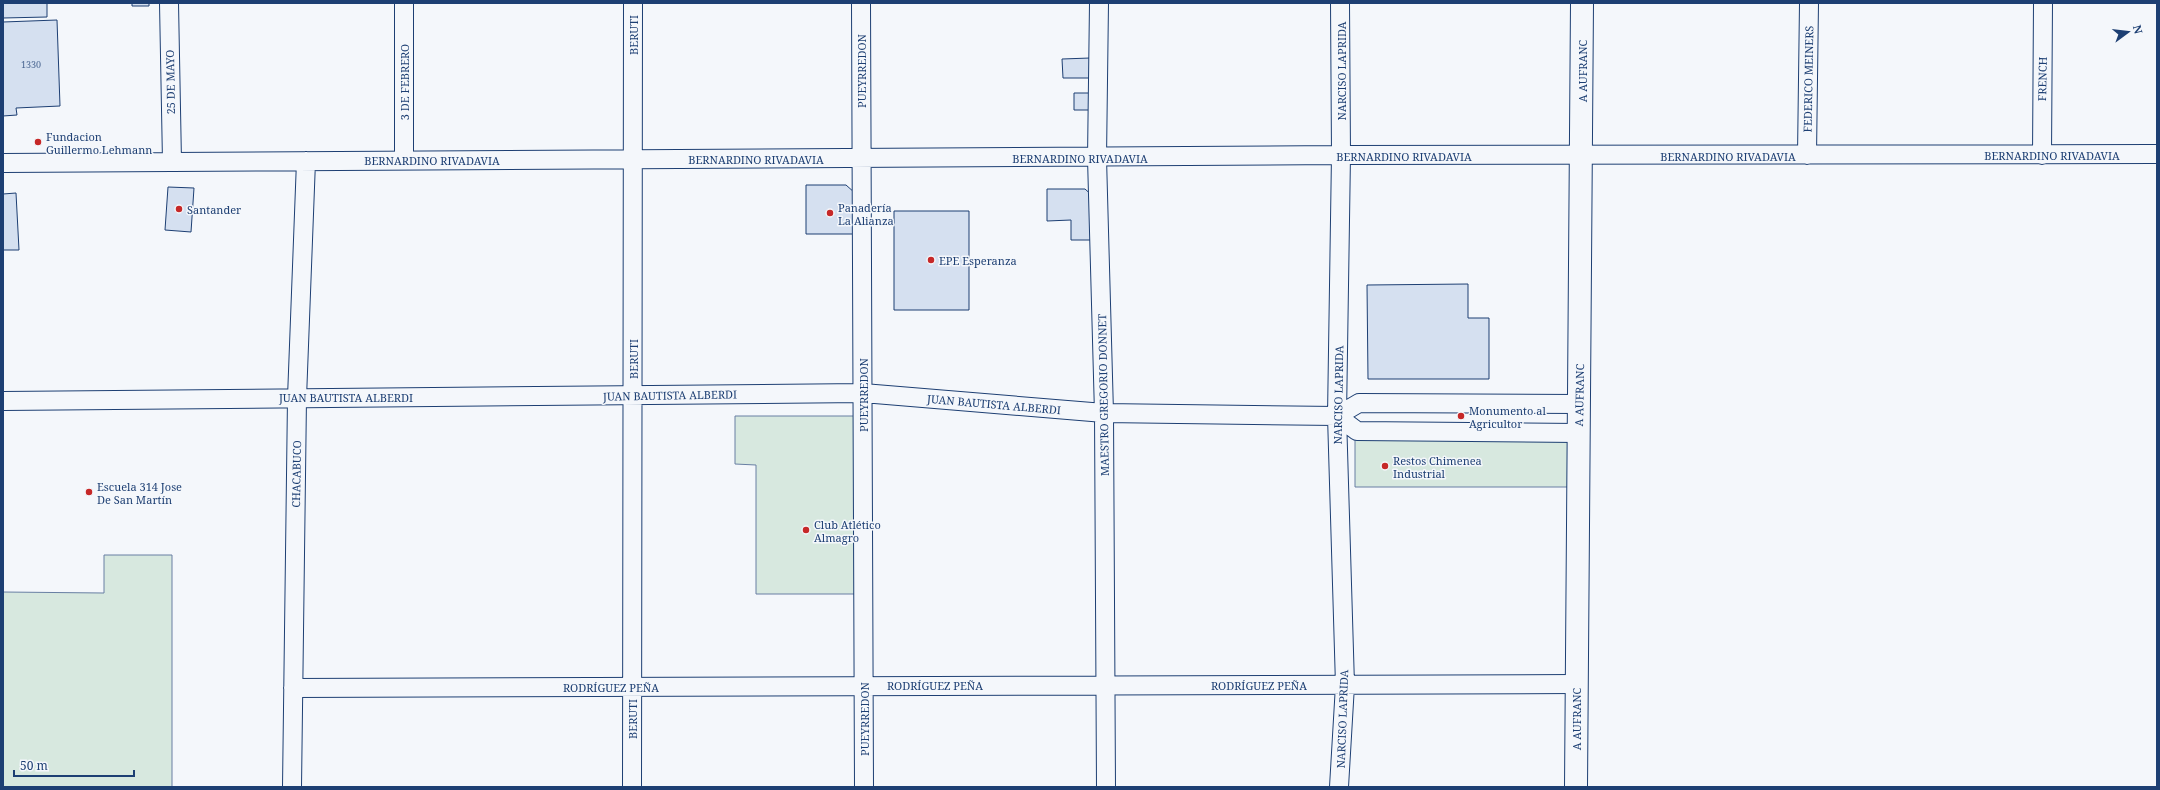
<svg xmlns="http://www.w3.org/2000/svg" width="2160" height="790" font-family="'Noto Serif',serif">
	<rect width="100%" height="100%" fill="#f4f7fb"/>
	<!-- green -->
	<path fill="#d7e8df" stroke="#687fa3" d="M735,416H856L857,594H756V465L735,464Z
		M1569,437L1568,487H1355V438Z
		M104,555H172V787H3V592L104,593Z"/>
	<!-- building -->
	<path fill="#d5e0f0" stroke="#1d3f73" d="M3,3H47V17L3,18Z
		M132,3H149V6H132Z
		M57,20L60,106L16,108L17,115L3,116V22Z
		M1090,58L1091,78H1063L1062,59Z
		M1074,93H1091L1092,110H1074Z
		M806,185H846L855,193V234H806Z
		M168,187L194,188L191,232L165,230Z
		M1047,189H1085L1095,198V240H1071V220L1047,221Z
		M16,193L19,250H3V194Z
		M894,211H969V310H894Z
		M1468,284V318H1489V379H1368L1367,285Z"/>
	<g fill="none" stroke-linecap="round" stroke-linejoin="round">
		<defs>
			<path id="minor" d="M169,3L172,162
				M404,3V160
				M861,3L864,787
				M1099,3L1097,158L1104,413L1106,787
				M1807,155L1809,3
				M2042,155L2043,3
				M3,163L1341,155L2157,154
				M3,401L863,393L1104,413L1337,416L1359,403L1579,404
				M1337,416L1357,431L1578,433
				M293,688L1576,684
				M292,787L297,398L306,161
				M632,787L633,3
				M1339,787L1345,685L1337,416L1341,155L1340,3"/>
			<path id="major" d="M1576,787L1582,3"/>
		</defs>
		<!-- minor casing -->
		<use href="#minor" stroke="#1d3f73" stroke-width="20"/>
		<!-- major casing -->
		<use href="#major" stroke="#1d3f73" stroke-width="24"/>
		<!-- minor -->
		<use href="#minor" stroke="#f4f7fb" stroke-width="18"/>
		<!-- major -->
		<use href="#major" stroke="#f4f7fb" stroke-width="22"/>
	</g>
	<!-- markers -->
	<g fill="#c62828" stroke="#f4f7fb" stroke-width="1.5">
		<circle cx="38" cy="142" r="4"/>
		<circle cx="179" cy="209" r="4"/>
		<circle cx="830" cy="213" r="4"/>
		<circle cx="931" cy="260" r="4"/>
		<circle cx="1461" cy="416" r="4"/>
		<circle cx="1385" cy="466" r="4"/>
		<circle cx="89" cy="492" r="4"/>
		<circle cx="806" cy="530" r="4"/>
	</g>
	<g text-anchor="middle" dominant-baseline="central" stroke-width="3" stroke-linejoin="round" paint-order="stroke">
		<!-- number labels -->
		<g font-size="9" fill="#4b6792">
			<text x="31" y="64">1330</text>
		</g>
		<!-- street labels -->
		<g font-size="11" fill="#1d3f73" stroke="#f4f7fb">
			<text transform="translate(633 35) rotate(-90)">BERUTI</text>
			<text transform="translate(861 71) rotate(-90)">PUEYRREDON</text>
			<text transform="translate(1341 71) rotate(-90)">NARCISO LAPRIDA</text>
			<text transform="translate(1582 71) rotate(-90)">A AUFRANC</text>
			<text transform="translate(1808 79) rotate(-89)">FEDERICO MEINERS</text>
			<text transform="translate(2042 79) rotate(-89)">FRENCH</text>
			<text transform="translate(170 82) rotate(-91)">25 DE MAYO</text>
			<text transform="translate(404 82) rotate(-90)">3 DE FEBRERO</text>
			<text x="2052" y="155">BERNARDINO RIVADAVIA</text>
			<text x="1404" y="156">BERNARDINO RIVADAVIA</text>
			<text x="1728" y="156">BERNARDINO RIVADAVIA</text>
			<text x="1080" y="158">BERNARDINO RIVADAVIA</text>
			<text x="756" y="159">BERNARDINO RIVADAVIA</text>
			<text x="432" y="160">BERNARDINO RIVADAVIA</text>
			<text transform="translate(633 359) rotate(-90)">BERUTI</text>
			<text transform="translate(670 395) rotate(-1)">JUAN BAUTISTA ALBERDI</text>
			<text transform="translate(863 395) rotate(-90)">PUEYRREDON</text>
			<text transform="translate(1103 395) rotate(-91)">MAESTRO GREGORIO DONNET</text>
			<text transform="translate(1338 395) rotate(-89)">NARCISO LAPRIDA</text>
			<text transform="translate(1579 395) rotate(-89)">A AUFRANC</text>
			<text x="346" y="397">JUAN BAUTISTA ALBERDI</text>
			<text transform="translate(994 404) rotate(5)">JUAN BAUTISTA ALBERDI</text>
			<text transform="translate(296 474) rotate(-89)">CHACABUCO</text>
			<text x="935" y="685">RODRÍGUEZ PEÑA</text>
			<text x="1259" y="685">RODRÍGUEZ PEÑA</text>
			<text x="611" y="687">RODRÍGUEZ PEÑA</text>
			<text transform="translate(632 719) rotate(-90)">BERUTI</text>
			<text transform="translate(864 719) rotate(-90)">PUEYRREDON</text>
			<text transform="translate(1342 719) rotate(-88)">NARCISO LAPRIDA</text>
			<text transform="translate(1576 719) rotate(-90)">A AUFRANC</text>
		</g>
		<!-- poi labels -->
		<g font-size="11" fill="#1d3f73" stroke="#f4f7fb" text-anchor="start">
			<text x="46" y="136">Fundacion<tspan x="46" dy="13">Guillermo Lehmann</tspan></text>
			<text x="838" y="207">Panadería<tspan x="838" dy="13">La Alianza</tspan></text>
			<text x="187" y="209">Santander</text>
			<text x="939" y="260">EPE Esperanza</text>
			<text x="1469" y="410">Monumento al<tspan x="1469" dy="13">Agricultor</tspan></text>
			<text x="1393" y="460">Restos Chimenea<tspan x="1393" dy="13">Industrial</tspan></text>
			<text x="97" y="486">Escuela 314 Jose<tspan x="97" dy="13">De San Martín</tspan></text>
			<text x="814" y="524">Club Atlético<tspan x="814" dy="13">Almagro</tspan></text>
		</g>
	</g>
	<!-- border -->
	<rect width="2160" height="790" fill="none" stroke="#1d3f73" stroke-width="8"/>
	<!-- north arrow -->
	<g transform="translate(2128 32) rotate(75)" stroke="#f4f7fb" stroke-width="3" paint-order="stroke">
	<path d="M0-3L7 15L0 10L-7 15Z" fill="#1d3f73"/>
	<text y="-6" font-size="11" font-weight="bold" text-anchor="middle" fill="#1d3f73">N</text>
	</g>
	<!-- scale -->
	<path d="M14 770v6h120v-6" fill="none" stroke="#1d3f73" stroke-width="2"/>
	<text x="20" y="770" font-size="12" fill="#1d3f73" stroke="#f4f7fb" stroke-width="3" paint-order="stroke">50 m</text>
</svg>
